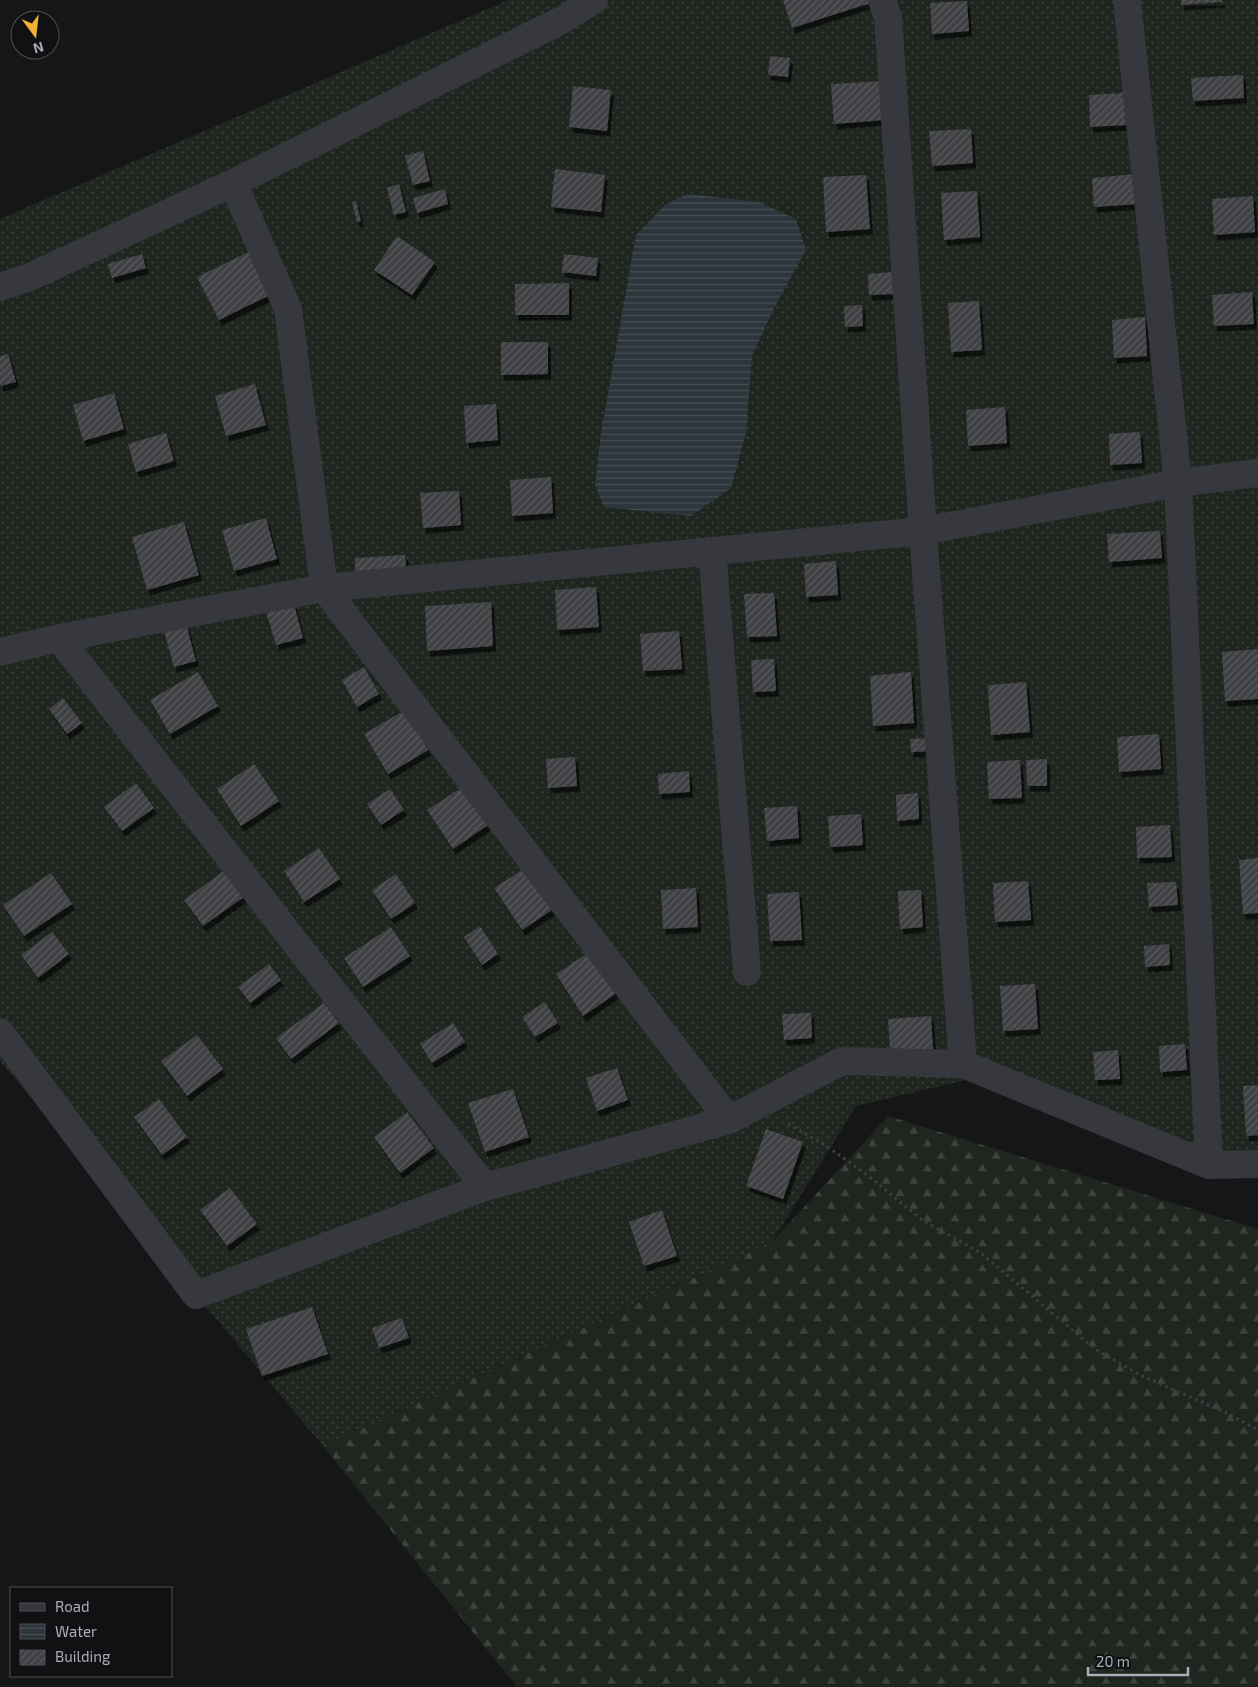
<svg xmlns="http://www.w3.org/2000/svg" width="1258" height="1687" font-family="'Exo 2',sans-serif">
	<defs>
		<pattern id="forest-firs" width="22" height="20" patternUnits="userSpaceOnUse" patternTransform="scale(1.25)"><rect width="22" height="20" fill="#1e261f"/><path d="M5 1l3.5 6h-7zM16 11l3.5 6h-7z" fill="#3c433d"/></pattern>
		<pattern id="garden-dots" width="8" height="8" patternUnits="userSpaceOnUse" patternTransform="scale(1.25)"><rect width="8" height="8" fill="#1e261f"/><path d="M2 2h.1M6 6h.1" fill="none" stroke="#3c433d" stroke-width="1.8" stroke-linecap="round"/></pattern>
		<pattern id="water-rules" width="6" height="5" patternUnits="userSpaceOnUse" patternTransform="scale(1.25)"><rect width="6" height="5" fill="#2c353c"/><path d="M0 2.5h6" fill="none" stroke="#485056"/></pattern>
		<pattern id="building-hatch" width="6" height="6" patternUnits="userSpaceOnUse" patternTransform="scale(1.25)"><rect width="6" height="6" fill="#404145"/><path d="M-1 1l2-2M0 6l6-6M5 7l2-2" fill="none" stroke="#595a5e"/></pattern>
		<filter id="shadow"><feDropShadow dx="3" dy="5.5" stdDeviation="0" flood-color="#0009"/></filter>
	</defs>
	<rect width="100%" height="100%" fill="#161618"/>
	<!-- forest -->
	<path fill="url(#forest-firs)" d="M888,1116L1258,1229V1687H517L323,1446L772,1242Z"/>
	<!-- garden -->
	<path fill="url(#garden-dots)" d="M508,0H1258V1169L975,1078L856,1106L772,1242L323,1446L0,1061V219Z"/>
	<!-- water -->
	<path fill="url(#water-rules)" d="M687,194L759,202L796,219L806,250L773,310L752,356L746,432L731,488L691,516L604,507L595,485L601,433L636,235L665,205Z"/>
	<!-- building -->
	<path fill="url(#building-hatch)" filter="url(#shadow)" d="M783,0H869L870,3L792,28Z
		M1181,0H1222V2L1181,5Z
		M967,1L969,31L932,34L930,3Z
		M770,56L790,58L788,77L768,75Z
		M1243,75L1244,98L1193,101L1191,78Z
		M882,81L884,120L834,124L831,84Z
		M573,86L611,90L607,131L569,127Z
		M1123,93L1126,125L1090,127L1089,95Z
		M971,129L973,163L932,166L929,131Z
		M423,151L430,181L413,185L405,156Z
		M555,169L605,175L601,212L551,207Z
		M1136,174L1138,204L1094,207L1092,178Z
		M866,175L870,229L826,232L823,177Z
		M399,184L406,212L394,215L387,188Z
		M445,189L448,204L417,213L413,198Z
		M977,191L980,237L944,240L941,193Z
		M1253,196L1255,232L1214,235L1212,199Z
		M356,201L361,221L357,222L352,202Z
		M397,236L435,262L412,295L374,270Z
		M249,252L270,295L219,320L197,277Z
		M142,254L146,268L112,278L108,264Z
		M564,254L598,258L596,276L562,272Z
		M893,272L894,294L869,295L868,274Z
		M569,283V315H515V284Z
		M1252,292L1254,324L1214,326L1212,295Z
		M979,301L982,350L951,352L948,303Z
		M862,305L863,326L845,327L844,306Z
		M1145,317L1147,356L1114,358L1112,320Z
		M501,342H548V374L501,375Z
		M8,354L16,382L0,386V356Z
		M255,384L266,425L226,436L215,396Z
		M114,393L124,429L83,441L73,405Z
		M496,404L498,440L466,443L464,406Z
		M1005,407L1007,443L968,446L966,410Z
		M1140,432L1142,463L1110,465L1109,434Z
		M166,433L174,461L136,472L128,444Z
		M551,477L553,513L512,516L510,480Z
		M459,491L461,525L423,528L420,493Z
		M266,518L277,559L234,571L222,530Z
		M184,522L199,575L147,590L132,537Z
		M1160,531L1162,558L1109,562L1107,534Z
		M405,555L406,568L355,571V558Z
		M836,561L838,595L806,597L804,564Z
		M596,587L599,627L557,630L555,590Z
		M774,593L777,636L747,637L744,594Z
		M293,600L303,638L276,645L265,608Z
		M491,602L493,646L427,651L425,606Z
		M186,624L196,661L174,667L164,631Z
		M679,631L682,669L643,671L640,634Z
		M1258,649V699L1225,701L1222,652Z
		M774,659L776,691L753,692L751,660Z
		M364,667L379,694L357,707L342,680Z
		M198,672L218,706L170,734L150,700Z
		M911,672L914,723L873,726L870,676Z
		M1026,682L1030,732L991,735L988,685Z
		M63,698L82,723L67,734L49,709Z
		M405,710L428,750L388,774L364,734Z
		M1159,734L1161,769L1119,772L1117,737Z
		M931,738L932,751L911,752L910,739Z
		M575,757L577,786L548,788L546,759Z
		M1047,759V786H1027L1026,760Z
		M1020,760L1022,798L989,799L987,762Z
		M254,764L279,801L241,826L217,789Z
		M689,771L690,792L659,794L658,774Z
		M136,783L154,808L122,831L104,807Z
		M463,787L488,825L453,849L427,810Z
		M390,789L404,810L381,825L367,804Z
		M918,793L919,819L897,821L896,795Z
		M797,806L799,838L767,841L764,808Z
		M861,814L863,845L830,847L828,816Z
		M1170,825L1172,857L1137,858L1136,827Z
		M319,848L340,879L304,902L284,871Z
		M1258,858V913L1243,914L1239,860Z
		M525,868L552,910L522,930L494,888Z
		M225,870L245,896L203,926L184,900Z
		M51,873L72,904L24,936L3,905Z
		M396,874L415,903L391,919L372,890Z
		M1028,881L1031,920L995,922L993,883Z
		M1176,882L1178,905L1149,907L1147,883Z
		M696,888L698,927L663,929L661,890Z
		M921,890L923,927L900,929L898,891Z
		M799,892L802,940L770,941L767,894Z
		M480,926L498,954L482,965L464,937Z
		M391,927L410,956L363,987L344,958Z
		M52,932L69,954L38,978L21,955Z
		M1169,944L1170,965L1145,967L1144,946Z
		M591,951L618,992L583,1016L556,974Z
		M269,964L281,980L250,1003L238,987Z
		M1035,984L1038,1029L1003,1031L1000,986Z
		M545,1002L558,1023L535,1037L522,1017Z
		M324,1003L339,1023L291,1059L276,1038Z
		M811,1013L812,1038L784,1040L782,1014Z
		M931,1016L933,1049L890,1051L888,1019Z
		M453,1023L465,1042L432,1063L420,1044Z
		M197,1035L223,1069L187,1096L161,1061Z
		M1185,1044L1187,1070L1160,1072L1159,1046Z
		M1118,1050L1120,1079L1095,1080L1093,1052Z
		M617,1068L628,1100L597,1111L586,1078Z
		M1258,1085V1135L1246,1136L1243,1086Z
		M513,1089L529,1137L485,1152L468,1103Z
		M159,1099L187,1137L162,1155L134,1117Z
		M407,1112L434,1148L400,1173L374,1137Z
		M766,1129L803,1142L783,1199L746,1186Z
		M230,1188L257,1224L227,1246L200,1210Z
		M662,1210L677,1256L644,1266L629,1222Z
		M312,1307L328,1354L262,1376L246,1329Z
		M402,1318L409,1338L379,1348L372,1328Z"/>
	<g fill="none" stroke-linecap="round" stroke-linejoin="round">
		<!-- path -->
		<path stroke="#3d3f44" stroke-width="3" stroke-dasharray="2.5 4" stroke-linecap="butt" d="M788,1124L825,1145L866,1174L922,1220L981,1253L1095,1349L1142,1376L1227,1413L1258,1430"/>
		<!-- minor -->
		<path stroke="#37383d" stroke-width="28" d="M882,0L888,18L923,531L963,1064
			M1127,0L1178,483L1209,1165
			M233,183L288,309L324,588L729,1120
			M0,287L30,277L233,183L562,20L594,0
			M712,551L747,972
			M59,638L485,1187
			M0,652L59,638L324,588L923,531L1178,483L1258,473
			M0,1032L196,1295L485,1187L729,1120L842,1061L963,1064L1209,1165L1258,1164"/>
	</g>
	<!-- legend -->
	<rect x="10" y="1587" width="162" height="90" fill="#111113" stroke="#4d4f55"/>
	<rect x="20" y="1603" width="25" height="8" fill="#37383d" stroke="#4d4f55"/>
	<text x="55" y="1612" font-size="15" fill="#a8adb8">Road</text>
	<rect x="20" y="1624" width="25" height="15" fill="url(#water-rules)" stroke="#4d4f55"/>
	<text x="55" y="1637" font-size="15" fill="#a8adb8">Water</text>
	<rect x="20" y="1650" width="25" height="15" fill="url(#building-hatch)" stroke="#4d4f55"/>
	<text x="55" y="1662" font-size="15" fill="#a8adb8">Building</text>
	<!-- north arrow -->
	<g transform="translate(35 35) rotate(165)"><circle r="24" fill="#111113" stroke="#4d4f55"/>
	<path d="M0-4L9 19L0 12L-9 19Z" fill="#f2b134"/>
	<text y="-8" font-size="14" font-weight="bold" text-anchor="middle" fill="#a8adb8">N</text>
	</g>
	<!-- scale -->
	<path d="M1088 1667v8h100v-8" fill="none" stroke="#a8adb8" stroke-width="2.5"/>
	<text x="1096" y="1667" font-size="15" fill="#a8adb8" stroke="#111113" stroke-width="4" paint-order="stroke">20 m</text>
</svg>
